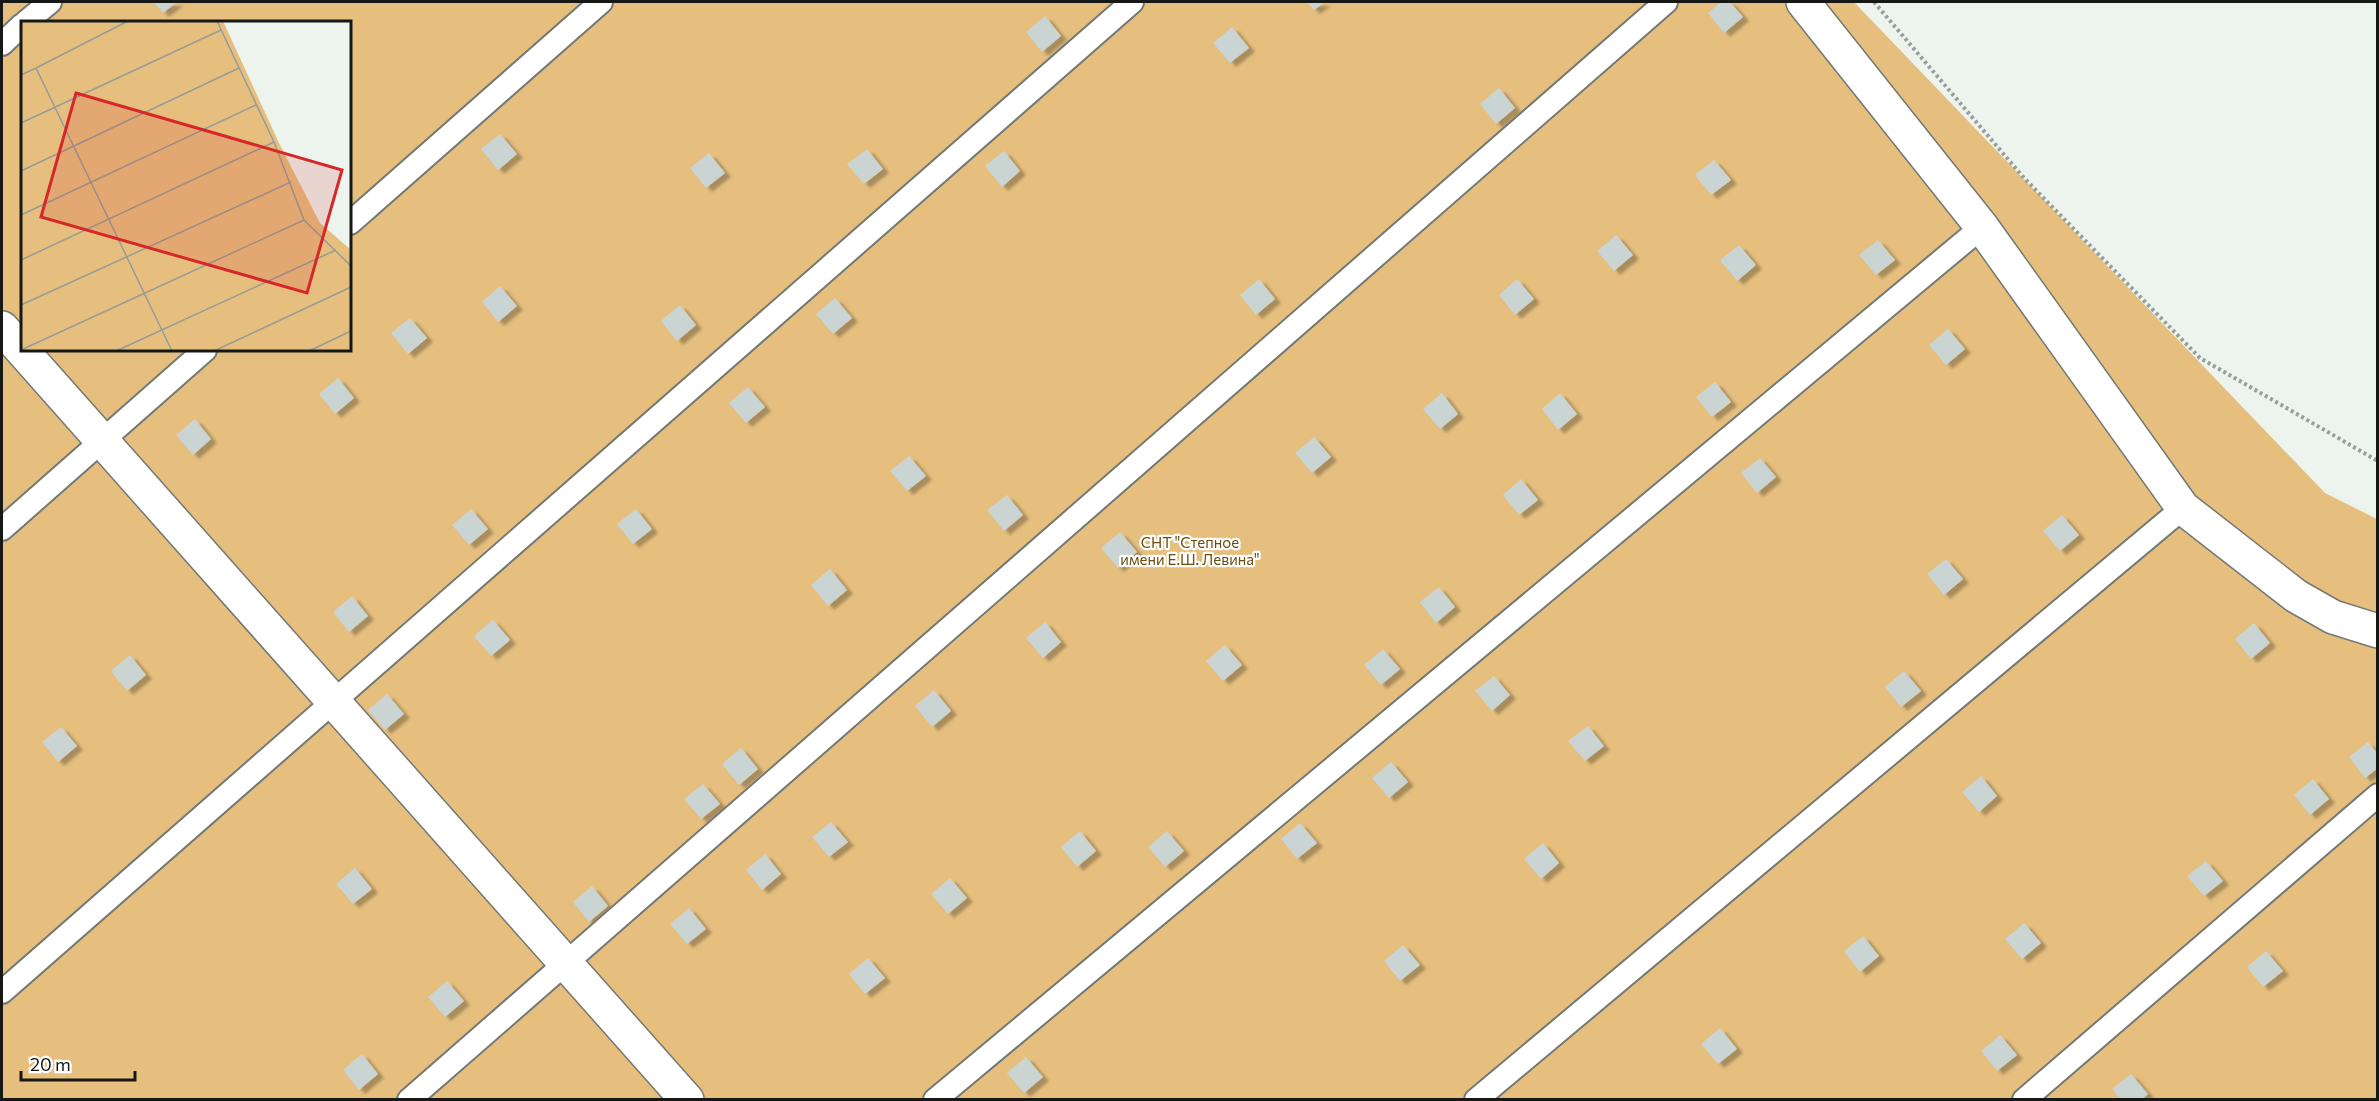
<svg xmlns="http://www.w3.org/2000/svg" width="2379" height="1101" font-family="Commissioner,sans-serif">
	<defs>
		<filter id="shadow"><feDropShadow dx="6" dy="4" stdDeviation="1.5" flood-color="#0004"/></filter>
	</defs>
	<rect width="100%" height="100%" fill="#ecf4ed"/>
	<!-- green -->
	<path fill="#e6bf7e" fill-rule="evenodd" d="M2,2H1854L2325,493L2377,519V1099L2,1100ZM22,22H350V350H22Z"/>
	<!-- building -->
	<path fill="#cad4d2" filter="url(#shadow)" d="M154,2H177L163,13Z
		M1307,2H1325L1314,10Z
		M1721,2H1730L1743,17L1724,33L1708,13Z
		M1045,16L1061,36L1042,52L1026,32Z
		M1232,27L1249,48L1230,63L1213,43Z
		M1499,88L1515,108L1496,124L1480,104Z
		M500,134L517,154L498,170L481,149Z
		M867,149L883,169L864,184L847,164Z
		M1004,151L1020,171L1002,187L985,166Z
		M709,153L725,173L706,188L690,168Z
		M1714,160L1731,180L1711,195L1695,175Z
		M1616,235L1633,255L1614,271L1597,251Z
		M1878,240L1895,260L1876,275L1859,255Z
		M1739,245L1756,265L1737,281L1720,260Z
		M1259,279L1275,299L1256,315L1240,295Z
		M1517,279L1534,299L1515,315L1499,295Z
		M500,286L517,306L498,322L482,302Z
		M835,298L852,318L833,334L816,314Z
		M680,305L696,325L677,341L661,321Z
		M410,318L427,338L408,354L391,333Z
		M1948,329L1965,349L1946,365L1929,345Z
		M338,378L354,398L335,414L319,394Z
		M1715,382L1731,402L1712,417L1696,397Z
		M748,387L765,407L746,423L729,403Z
		M1442,393L1458,414L1440,429L1423,409Z
		M1560,393L1577,414L1558,430L1542,409Z
		M195,419L211,439L193,455L176,435Z
		M1314,437L1331,457L1312,473L1295,453Z
		M909,456L926,476L907,491L890,471Z
		M1760,458L1776,477L1757,493L1741,473Z
		M1521,479L1538,500L1519,515L1503,495Z
		M1007,495L1023,515L1004,531L987,510Z
		M471,509L488,529L469,545L452,525Z
		M636,509L652,529L633,544L617,524Z
		M2062,515L2079,535L2060,551L2043,531Z
		M1120,532L1137,552L1118,568L1101,548Z
		M1946,559L1963,579L1944,595L1927,574Z
		M830,569L847,590L828,606L811,585Z
		M1439,587L1455,607L1436,623L1420,602Z
		M352,596L368,616L349,632L333,612Z
		M493,620L510,640L491,656L474,636Z
		M1045,622L1061,642L1043,658L1026,638Z
		M2254,623L2270,643L2251,659L2235,639Z
		M1225,645L1242,665L1223,681L1206,661Z
		M1383,649L1400,669L1381,685L1364,665Z
		M130,655L146,675L127,691L111,671Z
		M1904,671L1921,691L1901,707L1885,687Z
		M1494,676L1510,695L1492,711L1475,691Z
		M934,690L951,711L932,727L915,706Z
		M387,694L404,714L385,730L368,710Z
		M1588,726L1604,746L1585,761L1568,741Z
		M61,727L77,746L58,762L42,742Z
		M2368,742L2378,754V768L2365,778L2349,757Z
		M741,748L758,769L739,785L722,764Z
		M1391,762L1408,782L1389,798L1372,778Z
		M1981,776L1997,796L1979,812L1962,792Z
		M2313,779L2329,799L2310,815L2294,795Z
		M703,784L720,804L701,819L684,799Z
		M831,822L848,842L829,857L812,837Z
		M1300,823L1317,843L1297,859L1281,839Z
		M1080,831L1096,851L1077,867L1061,847Z
		M1167,831L1184,851L1165,867L1148,847Z
		M1543,843L1559,863L1541,879L1524,859Z
		M765,854L781,874L762,890L746,870Z
		M2206,861L2223,881L2204,896L2187,876Z
		M355,868L372,889L353,904L336,884Z
		M950,878L967,898L948,914L931,894Z
		M592,886L608,906L589,922L573,902Z
		M689,908L706,929L687,944L670,924Z
		M2024,923L2041,943L2022,959L2005,939Z
		M1863,936L1879,956L1860,972L1844,951Z
		M1403,945L1420,965L1400,981L1384,961Z
		M2266,951L2283,971L2263,987L2247,967Z
		M868,958L885,978L865,994L849,974Z
		M447,981L464,1001L445,1017L428,997Z
		M1720,1028L1737,1049L1718,1064L1701,1044Z
		M2000,1035L2017,1055L1997,1071L1981,1051Z
		M362,1054L378,1074L359,1090L343,1070Z
		M1026,1057L1043,1077L1024,1093L1007,1073Z
		M2131,1074L2148,1094L2141,1100H2121L2112,1089Z"/>
	<g fill="none" stroke-linecap="round" stroke-linejoin="round">
		<defs>
			<path id="lane" d="M26,22L50,2
				M2,44L22,25
				M350,223L601,2
				M2,529L205,350
				M2,992L1132,2
				M409,1100L1666,2
				M935,1100L1982,227
				M1476,1100L2183,508
				M2024,1100L2378,795"/>
			<path id="street" d="M1803,2L1982,227L2183,508L2296,596L2333,617L2378,631
				M2,328L687,1100"/>
		</defs>
		<!-- lane casing -->
		<use href="#lane" stroke="#737974" stroke-width="26"/>
		<!-- street casing -->
		<use href="#street" stroke="#737974" stroke-width="36"/>
		<!-- path -->
		<path stroke="#989e99" stroke-width="4" stroke-dasharray="3 3" stroke-linecap="butt" d="M1874,2L2024,178L2200,358L2378,461"/>
		<!-- lane -->
		<use href="#lane" stroke="#fff" stroke-width="22"/>
		<!-- street -->
		<use href="#street" stroke="#fff" stroke-width="33"/>
	</g>
	<g text-anchor="middle" dominant-baseline="central" stroke-width="4.5" stroke-linejoin="round" paint-order="stroke">
		<!-- park labels -->
		<g font-size="15" fill="#6d4e10" stroke="#fefffe">
			<text x="1190" y="542">СНТ "Степное<tspan x="1190" dy="17">имени Е.Ш. Левина"</tspan></text>
		</g>
	</g>
	<!-- overview -->
	<g transform="translate(21 21)">
		<rect width="330" height="330" fill="#ecf4ed"/>
		<path d="M0,0H202L258,122L299,202L330,229V330H0Z" fill="#e6bf7e"/>
		<path fill="none" stroke="#969c97" stroke-width="1.5" d="M196,0L253,121L283,199L330,245M15,47L107,0M0,54L15,47L151,330M0,102L200,9M0,150L218,47M0,194L235,84M0,239L253,121M0,284L270,161M0,329L283,199M95,330L315,229M193,330L330,266M288,330L330,310"/>
		<path fill="#d62828" fill-opacity="0.15" stroke="#d62828" stroke-width="3" d="M55,72L321,149L286,272L20,196Z"/>
		<rect width="330" height="330" fill="none" stroke="#161816" stroke-width="3"/>
	</g>
	<!-- border -->
	<rect width="2379" height="1101" fill="none" stroke="#161816" stroke-width="6"/>
	<!-- scale -->
	<path d="M21 1071v9h114v-9" fill="none" stroke="#161816" stroke-width="3"/>
	<text x="30" y="1071" font-size="18" fill="#161816" stroke="#fefffe" stroke-width="4.5" paint-order="stroke">20 m</text>
</svg>
